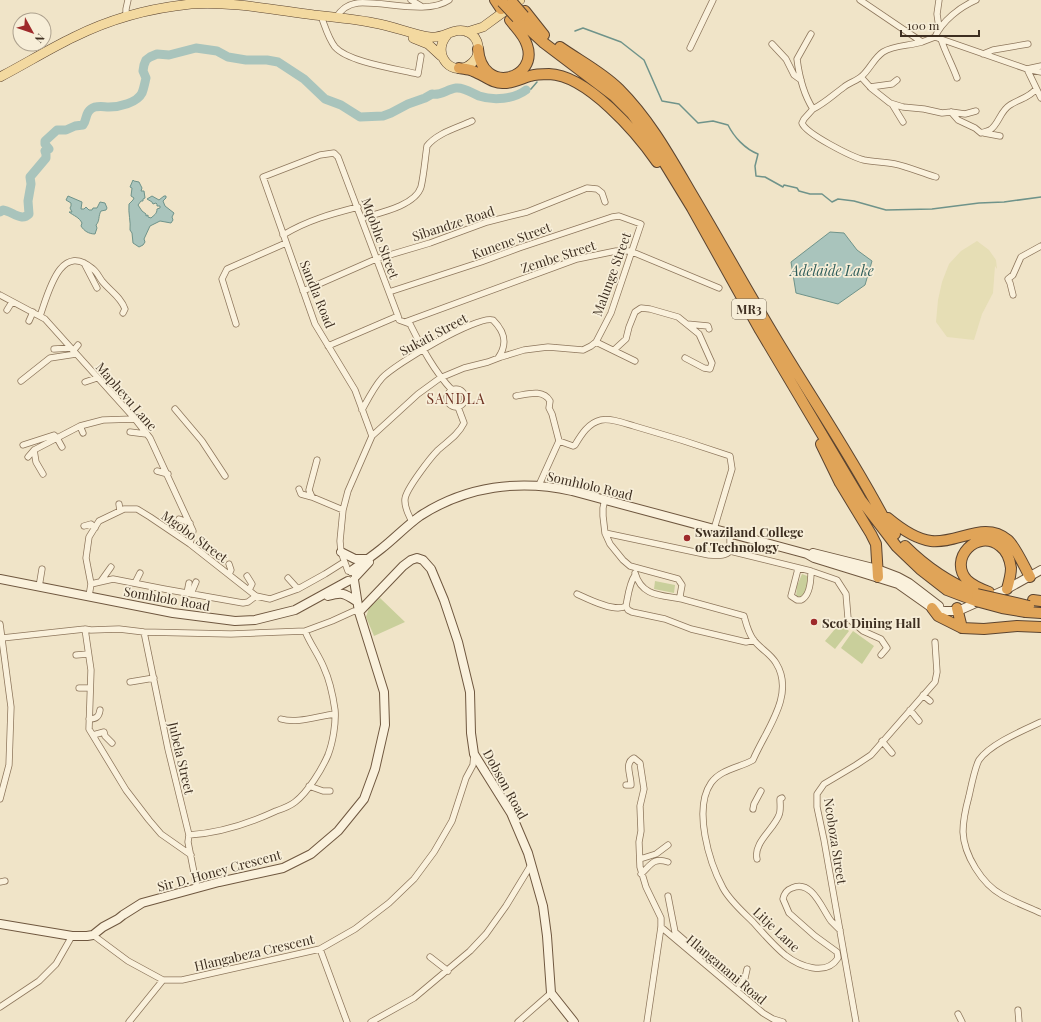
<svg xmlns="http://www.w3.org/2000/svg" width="1041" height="1022" font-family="'Playfair Display',serif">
	<rect width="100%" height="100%" fill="#f0e4c8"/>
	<!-- farmland -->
	<path fill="#e6deb5" d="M977,241L989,250L996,260L997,269L995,266L993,293L982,314L974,340L947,337L936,322L938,300L942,282L949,264L961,251Z"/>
	<!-- green -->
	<path fill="#c9cf9b" d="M802,574L810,577L804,595L803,597L798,598L796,597L797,586Z
		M655,581L675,585L674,593L654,589Z
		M380,598L405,622L374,636L366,617L369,608Z
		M840,623L849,631L835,649L825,641Z
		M853,631L874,646L862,664L841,648Z"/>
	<!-- water -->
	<path fill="#a9c4bc" stroke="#6f938a" d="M133,180L134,181L139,182L142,188L141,191H144L145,198L143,199V201H141L138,205L142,211L146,214V216L148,215V217L151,218C154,215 157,214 157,209L160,208V206H157V204L156,203L153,204L152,202L147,199L152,196L159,200L164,196H166V198L163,201L165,206L174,213L172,217L173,220L171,223L160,221L150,226L144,239L145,242L143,245L139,247L133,243L132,233L130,230C131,222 128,213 129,204L133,200L134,198L131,196L132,188L130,187Z
		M68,196L82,202L81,209H84L86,207L89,210H92L93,208H97L100,202L105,203L107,208L106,210L101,211C98,216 100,221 96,225L97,228L95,234C89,234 84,231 81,226L82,223C79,217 74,216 69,212H72L70,208L71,206V203L66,200Z
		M830,232L844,233L857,250L872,261L865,285L838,304L796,293L791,262Z"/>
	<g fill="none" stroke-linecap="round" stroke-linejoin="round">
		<!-- stream -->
		<path stroke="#6f938a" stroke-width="1.5" d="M575,31L583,28L621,42L644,60L662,101L679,104L698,123L713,121L728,125C734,137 745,149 758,154L755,166L756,176L765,177L783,187L784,185L797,188L799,191L810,194H822L832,202L838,199L854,201L886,210L932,209L979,203L1004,202L1041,197
			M526,90L531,89L537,82"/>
		<!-- river -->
		<path stroke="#a9c4bc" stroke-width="9" d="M0,212L3,210C12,211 21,222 29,214L28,201L31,184L30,177L46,158V154L45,151L49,149L45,144V141L57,130H66L75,126L83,125C87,120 85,113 91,109C96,105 103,107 109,107C119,107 137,103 142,93C144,88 145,82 146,78L143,71L144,65L146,60L150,57L157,54L169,55L196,48L217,51L228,57L246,60H267L278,62L304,79L325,99L341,105L360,117L383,116L391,113L408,104L425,98L432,94C441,96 447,89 456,88C464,87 472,93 479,96C494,101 514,99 526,90"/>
		<defs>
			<path id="street" d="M411,0L421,6
				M860,0L922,42L935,37L1027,69L1041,72
				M321,16C325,26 328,38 335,47C348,62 397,69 418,74L421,56
				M126,17V9L128,0
				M336,18C341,9 349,4 358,3C384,1 427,15 449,0
				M939,28L937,14L939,0
				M811,34L797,59C799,75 804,95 813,109C825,103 833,95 844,87C849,83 858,80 862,76C870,69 874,58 883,52C894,45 909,46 922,42
				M935,37C942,21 960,7 976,0
				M941,39C945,52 952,64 957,78
				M772,44L786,59L794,75L801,80
				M690,48L713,0
				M983,54L993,50L1028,44
				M1041,66L1027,69L1041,98
				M861,77L871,88L890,103L903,107L924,109L942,113L951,112L965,114L976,111
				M870,87L892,84L897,80
				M892,104L903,122
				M813,109L804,119L802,123C806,134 852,157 864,160C874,162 885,162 895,164C909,167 922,173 936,177
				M951,112L958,120L975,128L981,133C984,132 988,131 990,130C999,124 1000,111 1010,105C1019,99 1029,98 1036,89
				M984,133L1000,136
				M362,218C379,213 415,206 421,187C424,174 425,159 427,146C437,133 457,128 472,121
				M283,235C308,220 331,214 358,207
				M84,263L97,288
				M303,291L376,259L430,243L487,222L527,212L587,188L597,189L602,193L605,202
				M0,295L45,319L135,419L150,438L193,531L190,544
				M1013,295L1010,283L1008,279L1013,275L1021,257L1041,246
				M7,310L12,302
				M40,316C48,294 60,240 93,269C97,272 99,277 102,281C110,291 121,297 125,309L123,313
				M29,321L33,312
				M405,322L577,259L616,251H630L719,288
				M236,324L222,279L227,269L286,243
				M687,324L708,326L709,329
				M596,342L635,361
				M328,346L398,316
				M54,349L71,348
				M614,350L626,339L629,327L635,312L641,308L650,309L678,317L699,334L712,363L710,369L704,368L685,358
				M73,351L78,345
				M21,381L50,358L76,354
				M85,382L97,378
				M447 398a9 9 0 1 1 18 0a9 9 0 1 1-18 0Z
				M516,396C528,394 543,389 550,401L549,408L552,414L559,441
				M175,409L202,441L225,476
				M362,410C368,399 374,387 382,378C395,364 477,315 493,320C505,332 508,344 498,358
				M80,426L83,433
				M130,432L146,434
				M372,436L355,390L315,324L263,177L320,155L334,153L338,157L398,316L399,320L410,324C422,348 434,371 452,390
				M23,445L54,435L57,438L62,447
				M28,457L34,450
				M317,460L309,490L312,497L343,510
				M157,471L168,474
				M43,474L36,462L34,450L80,426L103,420L135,419
				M539,485L559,441L573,446L575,445C581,435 588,423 601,420C611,418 624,423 634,426C666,435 698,445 730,456L732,469L714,529
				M299,489L301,494L312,497
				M605,499L603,508V516L605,533L610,544L623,560L630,566L678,579L682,585L680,596L682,599L744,616C746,623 748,632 753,639C759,648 770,653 776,663C796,695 765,731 753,760C739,768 721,769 711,783C693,809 709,862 723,888C730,901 743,912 753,922C763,933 773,945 785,955C799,966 826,977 838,958L837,952L815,936L789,913L783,899C784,894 786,890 792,888C812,879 822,909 831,921C834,924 837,927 840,930
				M119,504L120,511
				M179,519L190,523
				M412,522C409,515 404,508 405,499C406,489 431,457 438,450C448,441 458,435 464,423L458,407
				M84,526L91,524L95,528
				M605,533L709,555C716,555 725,557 730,551V534
				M730,551L811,571L837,580L846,594L848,618L863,631L881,639L887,648L881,655
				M229,564L231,570L229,574
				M798,569L791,596L797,600H801C810,596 811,580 811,571
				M348,571L341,552L340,541L343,510L348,491L372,436L418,394L440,378L464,368L488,362L501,357L524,350L548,347L583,350L591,346L596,342L611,313L641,224L619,216L612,217L519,248L481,262L389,292
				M635,573C642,597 661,595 682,599
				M635,575C629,584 628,596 626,606L628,610L632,612L665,619L691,629L746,642L754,640
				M247,576L252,584L249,590
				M288,578L298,589
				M101,581L111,567
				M135,583L140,573
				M91,584L113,579L164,589L243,603L248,602L256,596
				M39,587L42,569
				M187,593L189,583
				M191,594L196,582
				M577,594C588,599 615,613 626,606
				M89,596L91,584L86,558L89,537L99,521L124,509H137L150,517L190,544L256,596L270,599L298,589L325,574L344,562
				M0,624L11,707L9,765L0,799
				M85,629L91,670L89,729L126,790L149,820L161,834L191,855
				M144,632L168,749L189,835L188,842L197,888
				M2,638L85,629L91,630L119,629L144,632L231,634L305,631L332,621L354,611L359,612
				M76,655L88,654
				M130,682L154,678
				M79,688H90
				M923,695L930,701
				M910,710L919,721
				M89,719C96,719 99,717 100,710
				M281,719C297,724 318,716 335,714
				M1041,722C1024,730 990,744 979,760C975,767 971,787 969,796C966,807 963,820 963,832C964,855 982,884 1002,895C1014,902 1028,907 1041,913
				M93,735L104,732L105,736L112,743
				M882,741L892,753
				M626,785H631C631,775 624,763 634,758L640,763L644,789L640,806L641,831L639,842L640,867L646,887L661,918V927L647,1022
				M309,786L323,791H330
				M753,809L754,804L761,791
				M189,835C220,833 248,824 276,811C282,809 290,806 295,802C308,792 322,769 328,755C333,742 336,723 335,710C333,696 330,681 324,668C319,655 310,644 305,631
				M640,859L656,854L668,845
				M757,859C753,843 774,829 779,815C781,811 780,804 780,799L782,798
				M641,874C651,865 653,857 668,862
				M0,882L5,881
				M668,896L675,932L698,952L700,956L699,959
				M661,927L763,1013L773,1019L783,1022
				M93,935L128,961L163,980H182L320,949L355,929L389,903L414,879L434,852L452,821L466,778L473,765L474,754
				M320,949L347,1022
				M430,957L448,971
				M737,991L745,978L747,969
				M0,1007L39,981L56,964L72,936
				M1018,1010L1019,1022
				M958,1014L962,1022
				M129,1022L163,980
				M371,1022L414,998L470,951L486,934L506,906L531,865
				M518,1022L551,993
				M856,1022L824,840L817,807V794L824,784L856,765L871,755L935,682L937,672L935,642"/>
			<path id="secondary" d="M341,552L355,559H367
				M813,553L877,569L898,577L909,583L939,606
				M351,571C361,564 371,557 381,549C394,539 406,526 420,516C466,486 520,479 572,491L807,554L814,558L898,584L932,608L944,611H958L1007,589L1041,570
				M356,576L369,562
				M0,579L173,613L235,621L255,620L295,610L348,581
				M328,596C342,592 344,593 356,601
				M359,612L403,566L411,560L417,558L423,560L431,569L444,600L458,642L470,692L471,733L474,754L511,813L528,853L543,906L547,936L551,993L574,1022
				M0,924L72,936H87L93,935L103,927L118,919L123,915L142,903L219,882L283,868L311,854L338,831L364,799L375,769L385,725L384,692L359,612L354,580"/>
			<path id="primary" d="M467,32L483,27L520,0
				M413,38L428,44L441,56
				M0,77C25,64 49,49 74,37C110,19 151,8 191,4C231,1 275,10 314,15C334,17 355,19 374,23C393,26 411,34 430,37C444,39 455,26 468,32C480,38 482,54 472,63C454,80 430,55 447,35"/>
			<path id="highway" d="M495,0L501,9
				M525,11L544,35
				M517,18L544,43L614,96L632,114L648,136L692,208L760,330L861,500L897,547L920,569L947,590L976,601
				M560,47C580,61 602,72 619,89C649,119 669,155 690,191C718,238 744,285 772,332C810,396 853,458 887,524L895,534
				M478,49C482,96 539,79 527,45C524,35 516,28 510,20
				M459,68C463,69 469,69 473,71C484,75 493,84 504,83C514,83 522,78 530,76C536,74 543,74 549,74C587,75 637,133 657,162
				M821,444L840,483L871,534L876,544L878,577
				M888,518C900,528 915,539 931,541C958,544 984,520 1008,540C1015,546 1025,568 1030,577
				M905,546C926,567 950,583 977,594
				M989,592C981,589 973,586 967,580C948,559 977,528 1000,546C1007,551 1010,560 1011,568C1011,575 1009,582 1007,589
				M1033,600L1041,601
				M932,608L938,616L962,628L984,629L1017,626L1041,627
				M957,608L962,628
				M1026,612L1041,613"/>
		</defs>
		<!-- street casing -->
		<use href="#street" stroke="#8d765c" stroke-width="7"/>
		<!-- secondary casing -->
		<use href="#secondary" stroke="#6f573f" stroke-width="10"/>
		<!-- primary casing -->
		<use href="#primary" stroke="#5b4430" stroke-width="10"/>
		<!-- highway casing -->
		<use href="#highway" stroke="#5b4430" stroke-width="12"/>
		<!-- street -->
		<use href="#street" stroke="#faf1dc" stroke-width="5.5"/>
		<!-- secondary -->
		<use href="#secondary" stroke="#faf1dc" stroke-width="8"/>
		<!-- primary -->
		<use href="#primary" stroke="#f3d9a0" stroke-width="9"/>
		<!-- highway -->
		<use href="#highway" stroke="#e0a458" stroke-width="10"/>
		<defs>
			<path id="highway-bridge" d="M502,2L517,18
				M512,2L524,16
				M977,594L1029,606
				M976,601L1002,608L1026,612"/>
		</defs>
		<!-- highway-bridge casing -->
		<use href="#highway-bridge" stroke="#5b4430" stroke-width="12" stroke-linecap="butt"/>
		<!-- highway-bridge -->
		<use href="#highway-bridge" stroke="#e0a458" stroke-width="10"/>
	</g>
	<!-- markers -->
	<g fill="#9e2a2b" stroke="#f7eed8" stroke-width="1.5">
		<circle cx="687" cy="538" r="4"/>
		<circle cx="814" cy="622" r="4"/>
	</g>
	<g text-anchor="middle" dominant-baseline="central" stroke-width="3.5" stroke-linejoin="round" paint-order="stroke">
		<!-- shield labels -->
		<rect fill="#f7eed8" stroke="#756857" stroke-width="1" x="732" y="299" width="34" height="20" rx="3"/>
		<g font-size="12" font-weight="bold" fill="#3d2e20">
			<text x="749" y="309">MR3</text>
		</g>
		<!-- street labels -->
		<g font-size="13" fill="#3d2e20" stroke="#f7eed8">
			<text transform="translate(453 223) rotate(-18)">Sibandze Road</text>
			<text transform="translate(381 238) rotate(70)">Mqobhe Street</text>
			<text transform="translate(511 240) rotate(-20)">Kunene Street</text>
			<text transform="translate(558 256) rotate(-18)">Zembe Street</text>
			<text transform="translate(611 274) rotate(-70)">Malunge Street</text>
			<text transform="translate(318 294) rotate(68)">Sandla Road</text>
			<text transform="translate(433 334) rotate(-28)">Sukati Street</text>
			<text transform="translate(127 396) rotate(49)">Maphevu Lane</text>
			<text transform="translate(590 485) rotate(13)">Somhlolo Road</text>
			<text transform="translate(195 536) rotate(36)">Mgobo Street</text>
			<text transform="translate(167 598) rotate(10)">Somhlolo Road</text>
			<text transform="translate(182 758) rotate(77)">Jubela Street</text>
			<text transform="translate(506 784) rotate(61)">Dobson Road</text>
			<text transform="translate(836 841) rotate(81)">Ncoboza Street</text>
			<text transform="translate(219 870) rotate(-15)">Sir D. Honey Crescent</text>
			<text transform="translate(777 929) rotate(43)">Litje Lane</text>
			<text transform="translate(254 952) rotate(-13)">Hlangabeza Crescent</text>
			<text transform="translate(727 969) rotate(40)">Hlanganani Road</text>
		</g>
		<!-- poi labels -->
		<g font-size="13" font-weight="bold" fill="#3d2e20" stroke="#f7eed8" text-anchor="start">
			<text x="695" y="531">Swaziland College<tspan x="695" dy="15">of Technology</tspan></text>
			<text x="822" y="622">Scot Dining Hall</text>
		</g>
		<!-- water labels -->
		<g font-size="14" font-style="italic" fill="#2f5d5a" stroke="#f7eed8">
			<text x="832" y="270">Adelaide Lake</text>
		</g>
		<!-- neighbourhood labels -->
		<g font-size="14" letter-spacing="1" fill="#6b2e1e" stroke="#f7eed8">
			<text x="456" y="398">SANDLA</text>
		</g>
	</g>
	<!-- north arrow -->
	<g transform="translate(32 32) rotate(130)"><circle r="19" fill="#f7eed8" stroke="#ada18e"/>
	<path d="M0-3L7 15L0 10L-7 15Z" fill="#9e2a2b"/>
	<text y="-6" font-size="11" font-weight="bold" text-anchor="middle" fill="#3d2e20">N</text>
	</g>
	<!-- scale -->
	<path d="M901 30v6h78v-6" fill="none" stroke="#3d2e20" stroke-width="2"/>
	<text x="907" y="30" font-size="12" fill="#3d2e20" stroke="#f7eed8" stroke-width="3" paint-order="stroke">100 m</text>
</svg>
